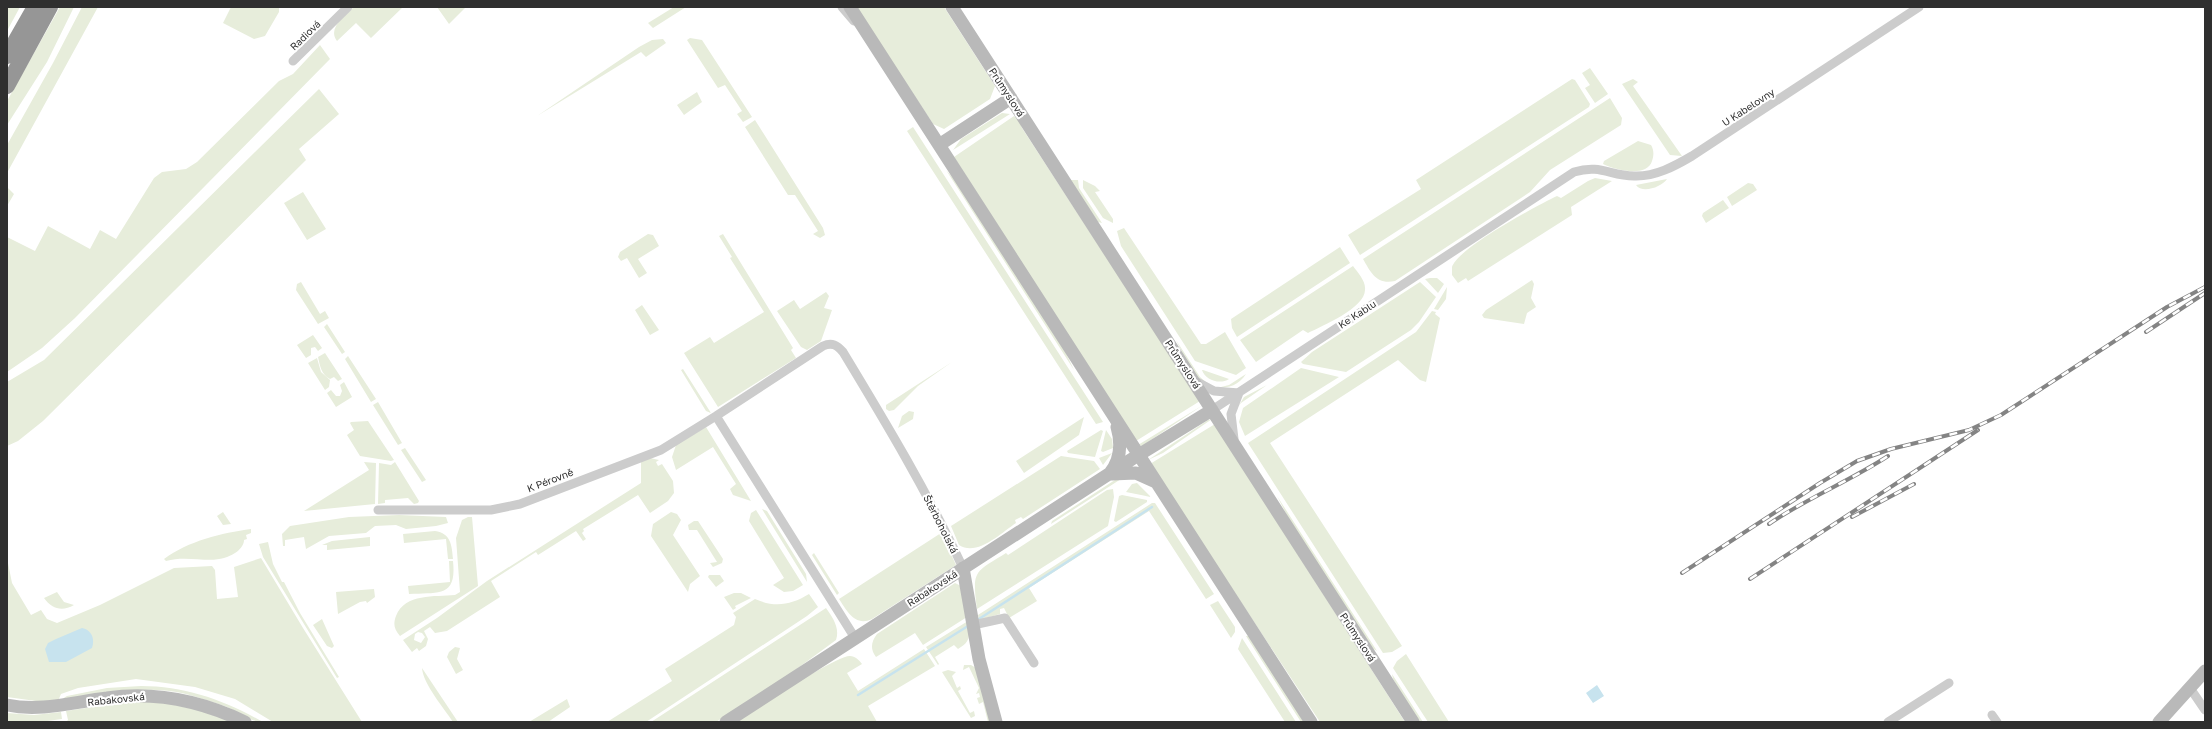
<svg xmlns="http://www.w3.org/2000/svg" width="2212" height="729" font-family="'Golos Text',sans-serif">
	<rect width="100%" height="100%" fill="#fff"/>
	<!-- green -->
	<path fill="#e7eddb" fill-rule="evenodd" d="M7,7H20L7,31Z
		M60,7H74L47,62L7,125V101Z
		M82,7H98L7,173V145L53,63Z
		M231,7H279V12L265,36L254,39L223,23Z
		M354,7H403L371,38L356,23L337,41C327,28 345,16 354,7Z
		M437,7H466L449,24Z
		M674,7H686L653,28L648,23Z
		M856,7H944L995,86L990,99L944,129L933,124Z
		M690,38L702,40L752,117L743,122L737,114L742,111L725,85L718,88L687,40Z
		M663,39L666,43L646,57L641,52L537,116L639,47L652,40Z
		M320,45L330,59L75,318L42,348L7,372V237L35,251L48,226L90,249L100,230L116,239L154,178L162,172L186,169L197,162L279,81L293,74Z
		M1590,68L1608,94L1595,103L1585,88L1590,85L1582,73Z
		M1572,79L1575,80L1590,104L1589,107L1360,255L1348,235L1421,189L1416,180Z
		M1633,79L1638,82L1633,86L1682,156L1670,155L1622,84Z
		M319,89L339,114L299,149L306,160L43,421L18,441L7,446V382L44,360Z
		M697,92L702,102L684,115L677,105Z
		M1610,98L1622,118L1621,125L1550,170L1530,192L1395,281C1377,285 1371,273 1363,259Z
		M1002,113L1010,114L953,150L961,139Z
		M1014,116L1019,120L1022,128L1200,401L1136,441L954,157Z
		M755,120L823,228L825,235L820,238L813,234L818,231L795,195H788L745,127Z
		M913,127L1103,422L1096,424L907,131Z
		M1638,141L1651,145C1654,150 1654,155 1652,161C1647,178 1615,170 1603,164L1604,161Z
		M946,170L963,190L1061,343L1074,370Z
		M1595,178L1612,181L1571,207L1572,215L1468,281L1466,278L1458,283L1452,275V267C1458,248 1536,206 1557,196L1561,198L1588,181Z
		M1667,179C1662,187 1642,194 1636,185Z
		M1069,180H1078L1079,188L1102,223L1098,222Z
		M1083,180L1095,186L1100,191L1095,192L1113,219V223L1103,218L1083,188Z
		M1748,183L1753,184L1757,190L1732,206L1727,197Z
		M7,187L14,194L7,206Z
		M303,192L326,229L307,240L284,203Z
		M1723,200L1729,208L1706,223L1702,216L1703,213Z
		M1124,228L1201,344H1206L1225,332L1246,368L1236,375L1195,361L1121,246L1117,231Z
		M648,234L653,235L659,246L638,259L647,273L639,278L627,258L621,261L618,257L620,252Z
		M723,234L793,348L791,350L796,358L718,407L684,353L710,337L714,343L764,312L730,258L732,257L719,236Z
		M1340,247L1350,263L1237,337L1232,328L1231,319Z
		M1353,266C1358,273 1366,281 1365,290C1365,308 1322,326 1308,333L1303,330L1256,362L1240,340Z
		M1430,278H1437L1444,284L1438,293L1425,279Z
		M1532,280L1534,284L1531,298L1536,307L1527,313L1524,324L1484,318L1482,315L1486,310Z
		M301,282L320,314L325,311L329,318L318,324L296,290L297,284Z
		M1420,282L1436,297L1419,322L1411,330L1346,372L1303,364L1301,362L1312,352Z
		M1447,287L1446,299L1438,310L1434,309Z
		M826,292L829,296L824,308L832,310L821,341L807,350L801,347L777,311L794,300L800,309Z
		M642,305L659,330L650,335L635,310Z
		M1432,311L1436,312L1435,314L1440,318L1426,382L1420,380L1398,360L1270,443L1402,646L1392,652L1383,653L1248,443L1416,332Z
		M327,324L345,352L342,354L324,327Z
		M313,335L322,348L318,351L315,347L311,348V355L306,358L297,345Z
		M1176,340L1200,377L1207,383H1202L1189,366Z
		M325,353L342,379L338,381L334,377L330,379C321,374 320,366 318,357Z
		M348,356L376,399L371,402L345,359Z
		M317,358L321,372L330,380L329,387L325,390L308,363Z
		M952,362L918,386L894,410L889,411L886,409V405L889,403Z
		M1301,368L1339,377L1245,436L1239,422L1243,408Z
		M683,369L711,413L706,411L681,370Z
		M1202,370H1203L1229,379C1220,385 1205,380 1202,370Z
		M1246,374C1239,385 1229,388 1217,388L1229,385Z
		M344,382L352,397L336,407L327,393L331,390L336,396H340L342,391L340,385Z
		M1267,385L1241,403L1238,407L1244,397Z
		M378,402L402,443L398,445L373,405Z
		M1203,405L1142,446L1138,445Z
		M909,411L914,412L913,419L898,428L902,416Z
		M1084,417L1079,435L1024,473L1016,461Z
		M1212,419L1163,453L1148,460L1208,420Z
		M368,421L394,460L391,461L360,456L347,435L354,430L350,423L351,422Z
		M1215,424L1231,450L1405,722H1320L1150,464Z
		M706,427L751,501L733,495L730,489L736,484L713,447L676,470L672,457L676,445Z
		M1101,430L1103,431L1095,457L1068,453L1067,451Z
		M1106,430L1112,439L1113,448L1103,452L1101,451Z
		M405,448L426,480L422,482L401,450Z
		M1112,453L1103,465L1099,458Z
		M1061,456L1094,461L1100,469L1023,519L1021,517L1015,520L1016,523C1001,533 977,557 959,545L951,526Z
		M650,458L659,460L656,462L658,466L662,464L673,481L674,493L668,501L650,513L638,495L583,529L584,531L582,533L586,539L583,541L576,531L538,555L536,552L491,581L500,597L447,631L435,633L430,627L424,631L428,639L426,646L419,651L417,648L412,652L403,640L437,618L487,581L641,483V461ZM418,632L422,633L425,637L421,643L414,640L415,634Z
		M364,462L376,463L375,504L304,511L369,470Z
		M395,462L419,501L418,503L414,504L408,498L385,500V503L378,504L379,463L391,465Z
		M1118,478L1121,479L1051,524L1052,521Z
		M1137,483L1151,497L1126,492L1132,484Z
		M1113,489L1114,497L1108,526L977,609C972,570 974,573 1006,553L1008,555L1107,490Z
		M1122,495L1147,500V502L1116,522L1114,521L1119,496Z
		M1277,496L1377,651L1372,648L1292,525Z
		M1152,503H1155L1214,594L1206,599L1149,511L1029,588L1037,601L1009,618L1004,608L1000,609V614L979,620L978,615Z
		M762,509L767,511L806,574L807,582Z
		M756,510L803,585L793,591L784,592L773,585L784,578L749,521L751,513Z
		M223,512L231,524L223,525L217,516Z
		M671,512L677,514L681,520L673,535L700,576L690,584L688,592L651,536L653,524Z
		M399,515L446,517L448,523L436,526L406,529L396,525L375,526L366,533L329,536L306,549L304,537L285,540V546H283L282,534L290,526L349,517Z
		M468,517H472L478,586L400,636C394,629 393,624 396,616C405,593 435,597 455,595L460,592L456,538L462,520Z
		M694,521H698L723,559L722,563L713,567L710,563L717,562L697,530H689L688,525Z
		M251,529V533L246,535L247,539L244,540C244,549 232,556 224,558C208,563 186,555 166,561L164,559C188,541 222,533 251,529Z
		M435,531C451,533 452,546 453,559H448L446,539L404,543L403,534Z
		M941,533L956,565L872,619C855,627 847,611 839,599Z
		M370,537V546L327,550V545H322L332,541Z
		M268,542L273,564L282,582H284L300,613L339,677L337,678L263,557L259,544Z
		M814,553L839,593L837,595L812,555Z
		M7,558L12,583L31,615L41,610L47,619L57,623L100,605L174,568L212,566L215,570L217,599L238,597L234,567L261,558L303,628L362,722H273L235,699L195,687L136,679L78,688L61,694L58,701H36L7,697Z
		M449,561H453C457,598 438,592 409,594L408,586L450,582Z
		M709,575H720L724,581L716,587L708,577Z
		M955,583L961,586L967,617L923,645L915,633L876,657C870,649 871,642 877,634Z
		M374,589L375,597L367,603L366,601L360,602L338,614L336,592Z
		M57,592L64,602L74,605C62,612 52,609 44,598Z
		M734,593H741L751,598L735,606L736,608L733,610L724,597Z
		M809,594L818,607L807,616L646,722H607L672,681L665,669L734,625L736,617L733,613L755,599C775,608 791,605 809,594Z
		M1218,601L1235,627V632L1231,638L1210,605Z
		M826,608C833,618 840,628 836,640L779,682L716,722H651Z
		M322,619L334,646L332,648L327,646L313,625Z
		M968,621C970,635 971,642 958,649L954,645L935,657L939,664L938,665L926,647Z
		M1246,636H1249L1305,722H1301Z
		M1242,638L1296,722H1285L1238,649Z
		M455,647L460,648L457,659L463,670L456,674L447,657L449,652Z
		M924,649L935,666L868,706L877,722H735C750,712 837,655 850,656C855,656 859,660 862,664L847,673L858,691Z
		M1406,654L1449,722H1428L1393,668L1397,661Z
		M964,665H971L976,668L992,722H988L983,702L979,704L977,698L980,697L979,693L976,694L979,688L969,667L963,670Z
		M422,668L458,722H453C444,708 423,684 422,668Z
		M948,670L956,672L952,676L957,688L960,686L961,689L958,691L970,713L974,711L975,716L971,718L942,672Z
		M1392,674L1423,722H1418L1393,679Z
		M141,686C185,686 224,700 263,722C250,722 239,712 227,707C214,702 200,698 186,694C146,684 103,694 62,699L67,696L107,688Z
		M567,699L570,707L548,722H529Z
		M133,701L181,704L233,722H66L68,720L66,711Z
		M61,712L62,719L40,722L7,721V713L34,715Z"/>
	<!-- water -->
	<path fill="#c7e3ee" d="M82,628C92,630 95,639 92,648L66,662H49L45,649L48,643L56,639Z
		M1597,685L1604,696L1593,703L1586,693Z"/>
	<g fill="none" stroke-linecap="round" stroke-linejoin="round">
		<!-- stream -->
		<path stroke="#c7e3ee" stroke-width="2.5" d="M979,619L1152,507
			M858,695L968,626"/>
		<!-- street -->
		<path stroke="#ccc" stroke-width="9" d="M842,7L854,21
			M293,61L348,7
			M1197,382L1214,391L1239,393
			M1212,410L1574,172C1601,164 1610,176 1634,176C1655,177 1675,166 1692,156L1919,7
			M716,416L855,638
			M1234,439L1231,414L1239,393
			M378,510H491L520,504L661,450L716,416L823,346C832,342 837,345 843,352C886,423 928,493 963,568
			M973,625L1005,618L1034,663
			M2190,688L2205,710
			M1992,715L1997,722
			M1888,722L1949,683"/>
		<!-- secondary -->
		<path stroke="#b9b9b9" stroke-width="13" d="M850,7L1311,722
			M952,7L1413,722
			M939,145L1011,98
			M1110,473C1121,459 1122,444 1117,427
			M1112,474L1136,473L1156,482
			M963,568L979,659L996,722
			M7,705C41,712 73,702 107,698C156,691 201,701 245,722
			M726,722L1132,459L1212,410
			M2159,722L2205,671"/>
		<!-- highway -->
		<path stroke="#969696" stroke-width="16" d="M7,56L35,7
			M7,86L50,7"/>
		<defs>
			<path id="rail" d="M2146,332L2205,293
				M1852,517L1914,484
				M1769,524C1807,498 1850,481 1888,456
				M1682,573L1820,483L1857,461L1891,449L1969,430L2001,415L2167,307L2205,287
				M1750,579L1978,430"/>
		</defs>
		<!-- rail casing -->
		<use href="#rail" stroke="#848484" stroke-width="4"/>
		<!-- rail -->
		<use href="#rail" stroke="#fff" stroke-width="2.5" stroke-dasharray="8" stroke-linecap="butt"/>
	</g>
	<g text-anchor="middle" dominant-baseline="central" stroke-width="4" stroke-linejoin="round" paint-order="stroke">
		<!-- street labels -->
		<g font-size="10" fill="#2f2f2f" stroke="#fff">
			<text transform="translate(305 35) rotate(-44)">Radiová</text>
			<text transform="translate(1007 92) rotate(57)">Průmyslová</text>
			<text transform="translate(1748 107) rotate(-33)">U Kabelovny</text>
			<text transform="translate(1357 314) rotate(-33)">Ke Kablu</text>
			<text transform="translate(1183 364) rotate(57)">Průmyslová</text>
			<text transform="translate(550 480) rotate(-21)">K Pérovně</text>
			<text transform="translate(941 524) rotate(63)">Štěrboholská</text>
			<text transform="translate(932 588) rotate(-33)">Rabakovská</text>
			<text transform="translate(1358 637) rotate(57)">Průmyslová</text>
			<text transform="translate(116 699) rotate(-6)">Rabakovská</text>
		</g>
	</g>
	<!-- border -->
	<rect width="2212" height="729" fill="none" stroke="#2f2f2f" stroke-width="16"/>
</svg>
